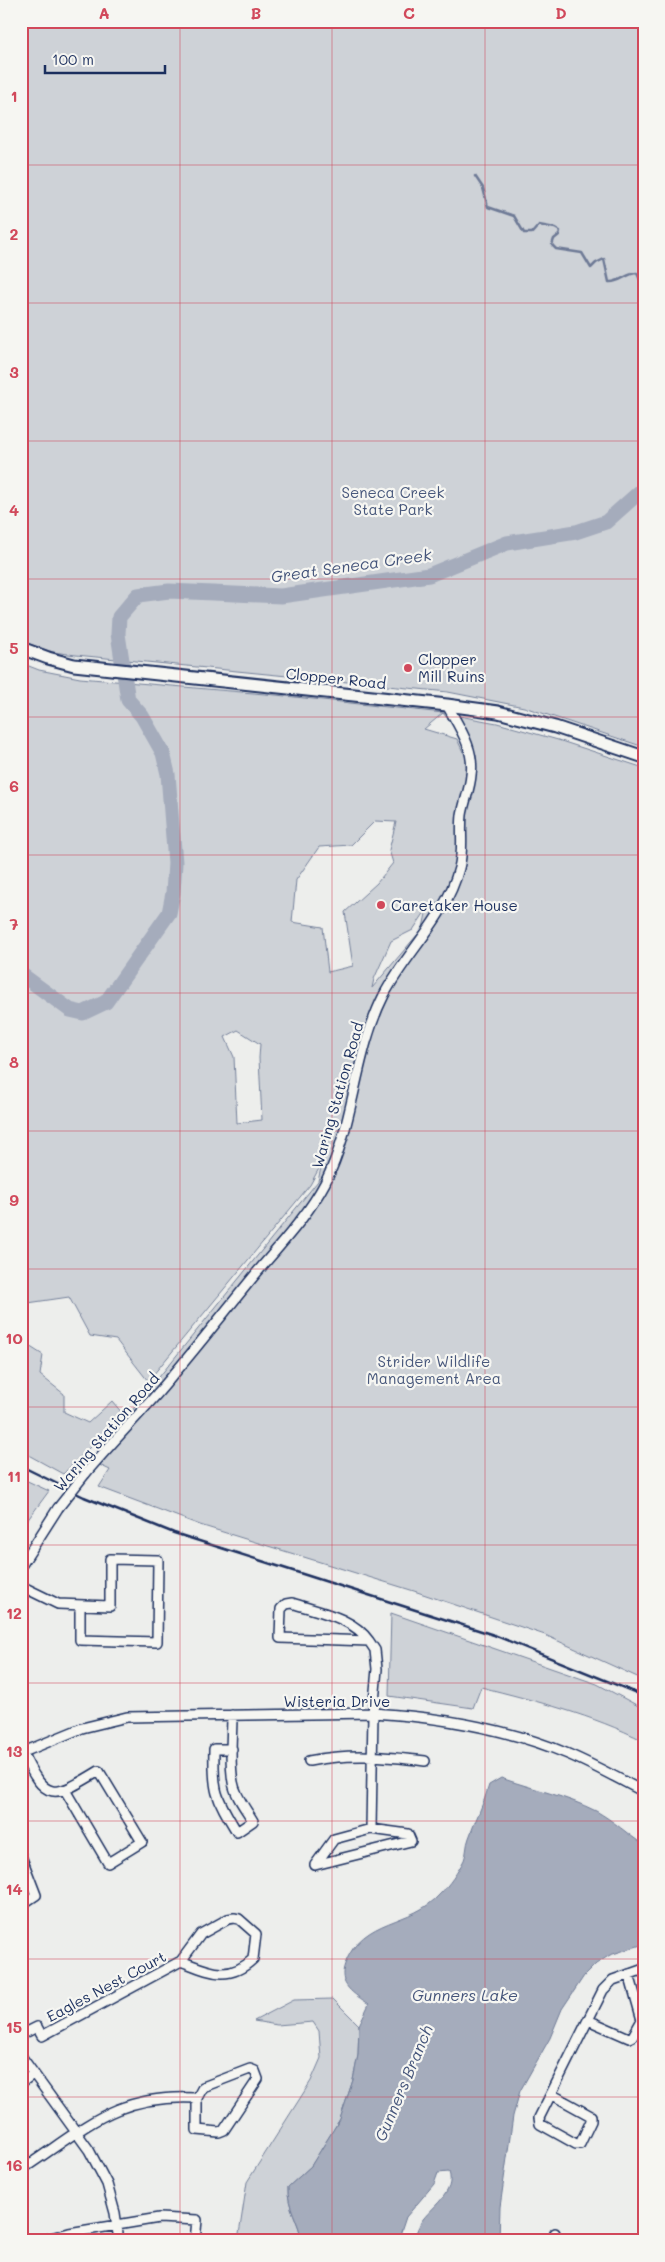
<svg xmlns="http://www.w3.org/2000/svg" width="665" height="2262" font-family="Mali,sans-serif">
	<rect width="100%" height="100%" fill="#edeeec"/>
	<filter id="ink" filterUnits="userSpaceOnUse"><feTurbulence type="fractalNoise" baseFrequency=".02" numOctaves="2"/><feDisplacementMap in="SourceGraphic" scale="10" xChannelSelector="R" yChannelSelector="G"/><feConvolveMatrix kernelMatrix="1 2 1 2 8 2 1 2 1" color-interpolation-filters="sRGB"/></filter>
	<g filter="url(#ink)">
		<!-- green -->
		<path fill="#ced2d7" stroke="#74809a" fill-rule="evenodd" d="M21,21H644V747L524,707L448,692L76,655L53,652L21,641Z
			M21,663L39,670L80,678L276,695L443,713L497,723L558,740L644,768V1680L545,1635L414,1591L200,1525L99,1487L110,1470L91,1461L318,1181L322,1163L310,1185L148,1381L116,1340L90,1336L69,1297L21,1304ZM443,713L466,742L463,752L457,739L424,729ZM375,821L396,822L389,850L393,863L377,883L345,912L353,966L328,972L323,927L292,922L296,880L319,847L351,845ZM427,909L423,928L372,988L374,979L391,941L413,930ZM238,1030L260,1044L259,1058L262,1120L237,1123L234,1057L225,1037Z
			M21,1341L43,1355L40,1375L64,1394V1412L88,1423L112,1401L123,1414L63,1474L21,1451Z
			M21,1478L49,1491L21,1529Z
			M391,1613L597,1684L644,1709V1741C593,1715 536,1701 481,1687L473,1708L389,1696Z
			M333,1999L359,2025L358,2055L353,2080L340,2119L311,2166L288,2187C287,2208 299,2221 302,2241H238L247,2182L311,2081L321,2058L319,2031L313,2022L277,2025L254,2021L294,2000Z"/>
		<!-- water -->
		<path fill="#a5acbc" stroke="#6e7a96" d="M501,1778C533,1789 566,1796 596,1811C614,1821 627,1834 644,1845V1944L610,1955L596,1964L584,1976L562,2009L550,2038L520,2091L513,2116L500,2207L499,2241H413C415,2235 418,2228 421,2222C431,2207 456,2193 449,2172L438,2173L434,2184L406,2217L398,2241H302C299,2221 287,2208 288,2187L311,2166L340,2119L353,2080L358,2055L359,2025L369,2004C354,1994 337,1985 345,1964C363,1916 411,1927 440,1894C449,1885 458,1872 464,1860C467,1853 466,1845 469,1838C475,1820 484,1804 489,1785Z"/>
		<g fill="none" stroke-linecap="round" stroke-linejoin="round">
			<!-- stream -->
			<path stroke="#6e7a96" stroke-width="2.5" d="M475,176L483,188L488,207L514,216L524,233H532L539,225L555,228L560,231L559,235L554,239L552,245L556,249L582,253L591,268L596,263L604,259L609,282C620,283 627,273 637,273L644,289"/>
			<!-- river -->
			<path stroke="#a5acbc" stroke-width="15" d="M21,974L70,1010L83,1013L106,1002L169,913L173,893L175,863L168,774L163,753L142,716L128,700L118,634L119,617L138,595L169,591L281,596L429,575L507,543L576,532L606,522L644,488"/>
			<defs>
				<path id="minor" d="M85,1474C108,1447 133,1421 157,1394C190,1356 222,1315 254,1276C278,1247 307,1217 325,1183C355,1124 354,1054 384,995C407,951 446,918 459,868C464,850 460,833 462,815C464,802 470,789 471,775C475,749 459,727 447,705
					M21,1566L58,1508
					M21,1586L58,1604L110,1606V1559L158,1560L157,1642L80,1640V1606
					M369,1641C352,1617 319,1612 292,1603L286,1604L281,1609L280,1638L369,1641L375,1650L377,1669L373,1713L371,1829L408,1834L411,1841L315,1865L334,1839L371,1829
					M232,1715C232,1737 229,1761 233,1782C235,1796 246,1809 253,1821L237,1832C215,1796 213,1791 214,1749H232
					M21,1750C46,1803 53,1799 99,1771L142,1842L108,1863L65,1790
					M21,1753L82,1728L127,1717L373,1713C439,1717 507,1728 568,1754C594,1765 619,1779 644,1792
					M309,1761C350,1753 384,1756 425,1761
					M21,1856L36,1895L21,1905
					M588,2020L629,2038L633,2036L642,2020L629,1974
					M21,2035L37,2027L42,2036L181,1961L201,1934L228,1919L234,1918L239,1919L256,1934L253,1959C228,1983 208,1971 181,1961
					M21,2056L89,2150L107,2184L115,2213L119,2241
					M250,2069L255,2071L258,2079L224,2130L219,2132L197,2130V2098L203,2087Z
					M21,2083L33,2074
					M551,2094L591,2116V2121L580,2144H576L540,2124L539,2118L603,1990L613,1980L644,1969
					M21,2162L25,2165L30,2164C91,2123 119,2094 197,2098
					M555,2233L557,2241
					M40,2241L69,2233L159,2218L197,2220L195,2241"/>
				<path id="major" d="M21,648L48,658L74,665L447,705L498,712L555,727L644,757"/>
			</defs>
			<!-- minor casing -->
			<use href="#minor" stroke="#1b2f5e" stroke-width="12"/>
			<!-- major casing -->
			<use href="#major" stroke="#1b2f5e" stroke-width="15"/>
			<!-- minor -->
			<use href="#minor" stroke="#f6f6f2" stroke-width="9"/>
			<!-- major -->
			<use href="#major" stroke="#f6f6f2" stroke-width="11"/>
			<!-- rail -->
			<path stroke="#1b2f5e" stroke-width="2.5" d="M21,1466L84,1497L174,1533L494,1635L644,1696"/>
			<defs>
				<path id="minor-bridge" d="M58,1508L85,1474"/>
			</defs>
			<!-- minor-bridge casing -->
			<use href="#minor-bridge" stroke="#1b2f5e" stroke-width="12" stroke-linecap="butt"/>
			<!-- minor-bridge -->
			<use href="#minor-bridge" stroke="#f6f6f2" stroke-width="9"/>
		</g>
	</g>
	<!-- grid -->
	<path fill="none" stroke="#d1495b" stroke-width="1" stroke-opacity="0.55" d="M180,21V2241M332,21V2241M485,21V2241M21,165H644M21,303H644M21,441H644M21,579H644M21,717H644M21,855H644M21,993H644M21,1131H644M21,1269H644M21,1407H644M21,1545H644M21,1683H644M21,1821H644M21,1959H644M21,2097H644"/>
	<!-- markers -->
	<g fill="#d1495b" stroke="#f6f6f2" stroke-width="2">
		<circle cx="408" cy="668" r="5"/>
		<circle cx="381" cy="905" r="5"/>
	</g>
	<g text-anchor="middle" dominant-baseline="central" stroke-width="4.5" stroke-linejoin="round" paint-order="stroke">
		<!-- park labels -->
		<g font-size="15" fill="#48587c" stroke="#f6f6f2">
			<text x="393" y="492">Seneca Creek<tspan x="393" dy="17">State Park</tspan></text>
			<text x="434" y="1361">Strider Wildlife<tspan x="434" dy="17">Management Area</tspan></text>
		</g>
		<!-- poi labels -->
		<g font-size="15" fill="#1b2f5e" stroke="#f6f6f2" text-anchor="start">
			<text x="418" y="659">Clopper<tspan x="418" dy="17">Mill Ruins</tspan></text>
			<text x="391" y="905">Caretaker House</text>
		</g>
		<!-- street labels -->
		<g font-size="15" fill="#1b2f5e" stroke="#f6f6f2">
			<text transform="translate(336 678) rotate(6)">Clopper Road</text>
			<text transform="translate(337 1095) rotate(-74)">Waring Station Road</text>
			<text transform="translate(106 1432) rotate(-49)">Waring Station Road</text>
			<text x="337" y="1701">Wisteria Drive</text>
			<text transform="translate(106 1986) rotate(-28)">Eagles Nest Court</text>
		</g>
		<!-- water labels -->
		<g font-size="16" font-style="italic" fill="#44547a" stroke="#f6f6f2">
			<text transform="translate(351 565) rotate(-8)">Great Seneca Creek</text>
			<text x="465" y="1994">Gunners Lake</text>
			<text transform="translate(403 2083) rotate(-67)">Gunners Branch</text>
		</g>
	</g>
	<!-- margin -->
	<rect width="665" height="2262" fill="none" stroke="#f6f6f2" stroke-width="55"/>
	<!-- scale -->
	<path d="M45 65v8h120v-8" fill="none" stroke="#1b2f5e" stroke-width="2.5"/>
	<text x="52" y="65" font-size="15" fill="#1b2f5e" stroke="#f6f6f2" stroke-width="4" paint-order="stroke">100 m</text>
	<rect x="28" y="28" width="610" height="2206" fill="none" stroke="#d1495b" stroke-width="2"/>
	<g font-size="16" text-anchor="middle" font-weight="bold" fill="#d1495b">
		<text x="104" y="19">A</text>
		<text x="256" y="19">B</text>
		<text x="409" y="19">C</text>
		<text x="561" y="19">D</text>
		<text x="14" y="102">1</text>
		<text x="14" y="240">2</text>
		<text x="14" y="378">3</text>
		<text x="14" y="516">4</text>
		<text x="14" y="654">5</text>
		<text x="14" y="792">6</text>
		<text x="14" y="930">7</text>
		<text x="14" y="1068">8</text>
		<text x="14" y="1206">9</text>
		<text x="14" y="1344">10</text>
		<text x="14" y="1482">11</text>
		<text x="14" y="1619">12</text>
		<text x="14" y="1757">13</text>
		<text x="14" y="1895">14</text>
		<text x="14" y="2033">15</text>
		<text x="14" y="2171">16</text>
	</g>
</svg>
